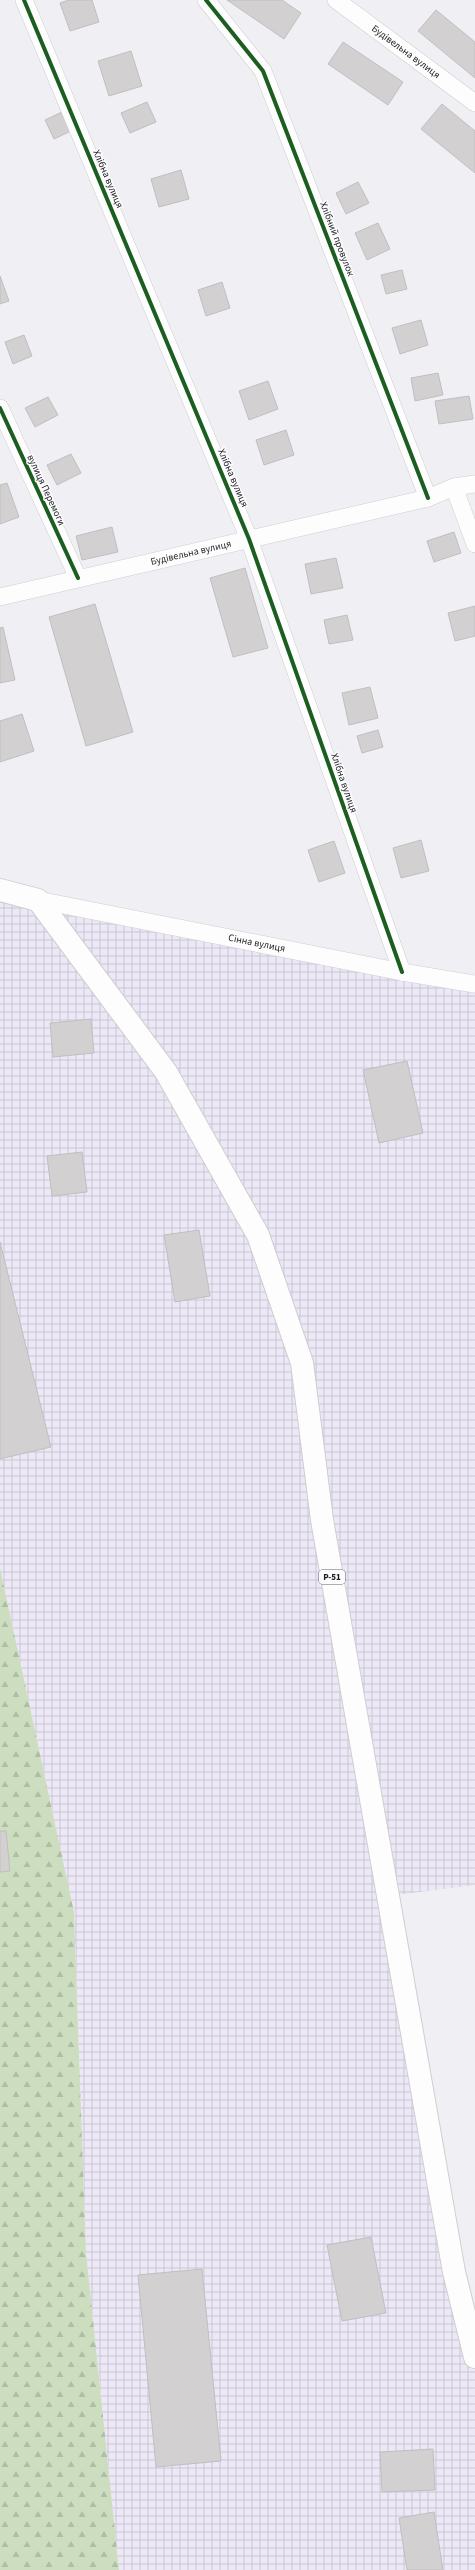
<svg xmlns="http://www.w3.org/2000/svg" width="475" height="2570" font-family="'Source Sans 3',sans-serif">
	<defs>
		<pattern id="industrial-grid" width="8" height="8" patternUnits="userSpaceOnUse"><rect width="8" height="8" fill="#ece8f6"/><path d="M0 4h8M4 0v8" fill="none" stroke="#cac7d3"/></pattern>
		<pattern id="forest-firs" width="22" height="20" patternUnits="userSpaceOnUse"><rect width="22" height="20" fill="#ccdebf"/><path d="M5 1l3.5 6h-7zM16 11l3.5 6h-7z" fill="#afbea4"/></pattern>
	</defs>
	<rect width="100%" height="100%" fill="#f0f0f4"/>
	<!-- industrial -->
	<path fill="url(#industrial-grid)" d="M0,890L475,984V1885L388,1896L475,2357V2570H119L86,2252L74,1912L0,1568Z"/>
	<!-- forest -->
	<path fill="url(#forest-firs)" d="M0,1568L74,1912L86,2252L119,2570H0Z"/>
	<!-- building -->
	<path fill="#d2d0d1" stroke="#c0bec0" d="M69,0H92L99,22L70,31L60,3Z
		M227,0H282L301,13L284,39Z
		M436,10L475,42V78L418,31Z
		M343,42L403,82L388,105L328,64Z
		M131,51L142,86L109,96L98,61Z
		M147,102L156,122L130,133L121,113Z
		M442,104L475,131V173L421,129Z
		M64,111L73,130L54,139L45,120Z
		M181,170L189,199L159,207L151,179Z
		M358,182L369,203L346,214L336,193Z
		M378,223L390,249L367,260L355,233Z
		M402,270L407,289L386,294L381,275Z
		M0,276L9,301L0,304Z
		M222,282L230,308L206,316L198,290Z
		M421,320L428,345L400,354L392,328Z
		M24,335L32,356L13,364L5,342Z
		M438,373L443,395L415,401L411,378Z
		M268,381L278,409L249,420L239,391Z
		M469,396L473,419L439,424L435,401Z
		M48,397L58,415L35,427L25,408Z
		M286,430L294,455L264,465L256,440Z
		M71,454L81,473L57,485L47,465Z
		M7,483L19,517L0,524V485Z
		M112,527L118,552L82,560L76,536Z
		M454,532L461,553L434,562L427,541Z
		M336,558L343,588L311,594L305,564Z
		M245,568L268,648L233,657L210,578Z
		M95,604L133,732L86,746L49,617Z
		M475,606V636L455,641L448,613Z
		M347,615L353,640L329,644L324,620Z
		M3,627L15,680L0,683V628Z
		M370,687L378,718L349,725L342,693Z
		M22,714L34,751L0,762V721Z
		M378,730L383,747L362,753L357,736Z
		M421,840L429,871L401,878L393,848Z
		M334,841L345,873L319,882L308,850Z
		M91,1019L94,1053L53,1057L50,1023Z
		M407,1061L423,1133L379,1143L363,1070Z
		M82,1152L87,1192L52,1196L47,1156Z
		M199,1230L210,1296L175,1302L164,1235Z
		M0,1242L51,1447L0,1459Z
		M0,1831H6L10,1871L0,1872Z
		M371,2237L386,2313L342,2321L327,2245Z
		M202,2269L221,2461L156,2467L138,2275Z
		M433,2449L435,2490L382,2492L380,2452Z
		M434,2512L443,2570H407L399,2518Z"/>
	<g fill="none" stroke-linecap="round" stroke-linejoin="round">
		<defs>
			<g id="minor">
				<path d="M24,0L249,539L402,972"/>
				<path d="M206,0L263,71L428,498"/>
				<path id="s1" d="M336,0L475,103"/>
				<path d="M0,408L78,578"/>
				<path d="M454,487L475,544"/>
				<path id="s2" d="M0,597L428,498L454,487L475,484"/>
				<path id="s3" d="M38,900L402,972L475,984"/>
			</g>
			<path id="major" d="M0,890L38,900L166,1072L258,1235L302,1363L322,1520L454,2272L475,2357"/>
		</defs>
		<!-- minor casing -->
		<use href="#minor" stroke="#ceced1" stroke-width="18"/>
		<!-- major casing -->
		<use href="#major" stroke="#ceced1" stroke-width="24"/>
		<!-- minor -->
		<use href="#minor" stroke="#fdfdfd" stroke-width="17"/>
		<!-- major -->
		<use href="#major" stroke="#fdfdfd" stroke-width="22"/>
		<defs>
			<path id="cycleway" d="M24,0L249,539L402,972
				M206,0L263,71L428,498
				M0,408L78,578"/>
		</defs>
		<!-- cycleway casing -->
		<use href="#cycleway" stroke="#fcfcfe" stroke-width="6"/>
		<!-- cycleway -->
		<use href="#cycleway" stroke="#1b5e20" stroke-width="4"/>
	</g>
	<g text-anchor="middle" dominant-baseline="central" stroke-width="3" stroke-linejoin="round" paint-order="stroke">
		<!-- shield labels -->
		<rect fill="#fcfcfe" stroke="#606163" stroke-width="1" x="319" y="1570" width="26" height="14" rx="3"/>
		<g font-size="9" font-weight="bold" fill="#1d1e20">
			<text x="332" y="1577">Р-51</text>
		</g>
		<!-- street labels -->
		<g font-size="10" fill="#1d1e20" stroke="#fcfcfe">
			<text stroke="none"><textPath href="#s1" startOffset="87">Будівельна вулиця</textPath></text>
			<text transform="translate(108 179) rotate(67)">Хлібна вулиця</text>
			<text transform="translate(337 239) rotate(69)">Хлібний провулок</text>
			<text transform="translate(233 478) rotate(67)">Хлібна вулиця</text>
			<text transform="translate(46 490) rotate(65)">вулиця Перемоги</text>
			<text stroke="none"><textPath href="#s2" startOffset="196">Будівельна вулиця</textPath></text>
			<text transform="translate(344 783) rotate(71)">Хлібна вулиця</text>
			<text stroke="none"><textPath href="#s3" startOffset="223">Сінна вулиця</textPath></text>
		</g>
	</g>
</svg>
